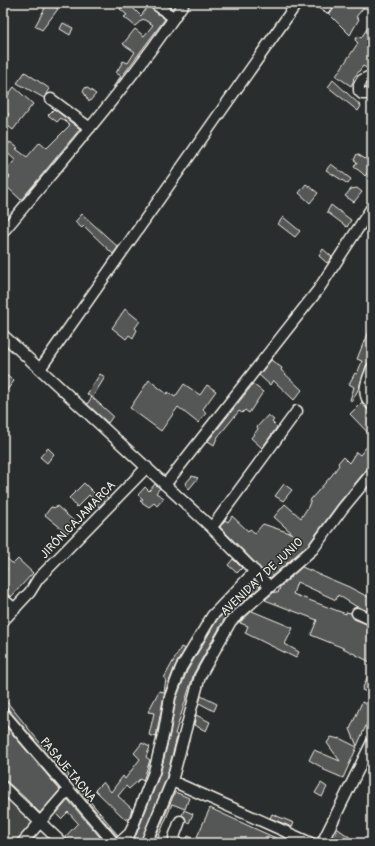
<svg xmlns="http://www.w3.org/2000/svg" width="375" height="846" font-family="Pangolin,sans-serif">
	<rect width="100%" height="100%" fill="#2a2d2e"/>
	<filter id="ink" filterUnits="userSpaceOnUse"><feTurbulence type="fractalNoise" baseFrequency=".025" numOctaves="2"/><feDisplacementMap in="SourceGraphic" scale="8" xChannelSelector="R" yChannelSelector="G"/><feConvolveMatrix kernelMatrix="1 2 1 2 8 2 1 2 1" color-interpolation-filters="sRGB"/></filter>
	<g filter="url(#ink)">
		<!-- built -->
		<path fill="#373a3a" d="M43,832L54,843H29L38,833Z"/>
		<!-- green -->
		<path fill="#444645" stroke="#9c9c96" d="M3,795L32,823L14,843H3Z"/>
		<!-- building -->
		<path fill="#555756" stroke="#f4f1e8" d="M36,3H49L58,9L42,30L35,26L45,8Z
			M124,3H128L141,16L148,6L165,19L114,87H113L121,76L116,73L123,61L128,63L135,52L123,44L135,29L144,36L153,25L143,19L135,26L124,17L127,15L120,9Z
			M335,3H359L364,7L356,17L359,19L350,35L328,13L333,10Z
			M372,21V66L370,70L363,66L353,79L354,80L351,86L336,76L358,43L355,40L358,36L361,38Z
			M63,23L73,28L70,35L60,29Z
			M25,72L50,89L44,98L17,83Z
			M333,80L361,106L358,111L328,87Z
			M14,87L33,104L13,130L3,122L9,114L3,109V102Z
			M86,87L96,94L89,102L83,91Z
			M54,109L80,129L21,200L4,184L10,177L5,172L15,160L4,150L10,142L18,148L16,149L27,157L40,142L47,148L70,125L61,118L57,122L48,115Z
			M357,154L372,163V166L365,176L361,172L354,167L357,162L354,160Z
			M331,164L351,179L348,184L326,170Z
			M306,184L318,193L310,203L299,193Z
			M357,188L362,192L354,202L345,196L351,189Z
			M331,205L351,220L347,227L327,212Z
			M82,214L118,247L113,254L84,226L82,228L75,222Z
			M283,217L300,231L295,237L278,224Z
			M323,249L332,257L327,263L319,256Z
			M125,309L140,321L135,328L137,330L133,338L129,335L126,339L112,328Z
			M371,326L372,362L368,363L366,366L359,388L352,401L350,400L354,387L349,384L355,373L357,374L362,361L357,359L363,344H364Z
			M271,360L282,368L281,370L302,390L294,400L273,380L270,385L259,375Z
			M3,373L14,381L3,395Z
			M100,374L105,377L92,398L87,394Z
			M149,380L167,394L168,392L175,397L184,384L200,395L207,385L216,391L203,409L206,413L198,423L178,407L161,431L130,408Z
			M253,384L263,392L249,413L245,410L242,413L239,411L217,438L214,445L208,441Z
			M92,397L113,416L108,423L87,404Z
			M362,402L367,409L372,411V437L350,414Z
			M268,415L274,420L272,422L277,427L262,448L251,438L258,429L257,427Z
			M372,440V467L367,469L338,504L308,545L270,578L220,527L225,520L228,522L232,516L248,531L250,529L255,533L263,524L293,534L274,517L285,504L301,518L308,507L311,499L332,475L339,465L338,463L343,457L349,463L356,452L360,455Z
			M48,448L54,454L47,463L40,457Z
			M192,476L198,478L189,489L185,484Z
			M84,483L97,496L101,492L108,498L99,507L89,495L77,507L69,498Z
			M155,484L160,488L156,493L164,498L157,506L154,503L149,507L140,501L143,499L138,495L145,487L149,491Z
			M284,484L292,490L283,501L275,496Z
			M57,506L76,523L67,533L45,515L51,507L56,508Z
			M3,555L13,564L18,559L33,573L11,597L5,593L9,589L3,584V575L7,568L3,565Z
			M233,559L242,568L237,573L228,565Z
			M302,567L349,587L372,599V613L357,607L338,595L336,600L297,582L293,594L346,614V612L351,613L354,619L372,626V663L341,647L311,635L317,620L265,600L274,592L278,593L280,587Z
			M255,581L260,587L225,618L194,673L175,734L177,735V737L166,779L140,843H129L136,835L160,774L170,734L176,699L187,671L217,620Z
			M252,611L293,628L285,644L299,652L296,658L245,633L248,626L240,623L243,619Z
			M181,647L185,649L175,666L164,695L156,737L149,735L154,713L148,712L159,691L164,692L166,679L164,678Z
			M372,666V694L362,690Z
			M201,696L217,704L214,711L199,703Z
			M3,697L41,744L69,775L68,776L72,780L70,782L8,709L3,707Z
			M362,702L372,707V712L357,746L350,729Z
			M196,715L210,722L206,731L194,725Z
			M3,723L60,790L40,813L24,797L3,778Z
			M331,737L339,739V738L357,747L343,778L322,769L323,768L309,760L314,750L340,761L327,743Z
			M142,743L150,747L146,757L150,760L143,781L140,779L129,789L126,786L118,796L132,809L129,818L126,820L95,790L103,782L111,792L123,776L125,779L140,759L134,753Z
			M321,783L327,787L322,797L315,793Z
			M78,787L110,825V826L118,835L117,836L77,789Z
			M175,792L189,798L185,809L172,804L156,843H153Z
			M68,800L105,843H73L65,837L78,823L68,812L61,819L56,814Z
			M210,808L249,826L287,843H185L188,836L196,839Z
			M184,810L193,814L189,823L186,822L185,817L182,815Z
			M272,814L294,823L292,827L270,818Z
			M338,829L358,843H343L334,837Z"/>
		<g fill="none" stroke-linecap="round" stroke-linejoin="round">
			<defs>
				<path id="minor" d="M154,3L174,18
					M322,3L327,7L329,3
					M372,78L368,77L362,80L359,85V91L362,94H370L372,91
					M51,99L90,128
					M3,232C65,157 130,84 184,3
					M3,335L211,527L269,586
					M372,368C367,381 360,394 372,405
					M40,369L297,3
					M165,485L318,290L372,207
					M211,527L215,523L297,411
					M3,599L15,609
					M357,613L372,620
					M3,621L30,592L38,579L147,467
					M3,713L114,843
					M172,781L311,843
					M3,787L62,843
					M22,843L68,790
					M119,843L130,833L154,772L164,732L170,697L181,668L212,616L255,571
					M146,843L172,781L200,676L231,621L313,549L343,508L372,473
					M176,843L174,837L180,821
					M322,843L372,742"/>
			</defs>
			<!-- minor casing -->
			<use href="#minor" stroke="#f4f1e8" stroke-width="13"/>
			<!-- minor -->
			<use href="#minor" stroke="#2a2d2e" stroke-width="10"/>
		</g>
	</g>
	<g text-anchor="middle" dominant-baseline="central" stroke-width="3" stroke-linejoin="round" paint-order="stroke">
		<!-- street labels -->
		<g font-size="12" fill="#f4f1e8" stroke="#2a2d2e">
			<text transform="translate(78 520) rotate(-46)">JIRÓN CAJAMARCA</text>
			<text transform="translate(262 577) rotate(-43)">AVENIDA 7 DE JUNIO</text>
			<text transform="translate(68 770) rotate(50)">PASAJE TACNA</text>
		</g>
	</g>
	<!-- margin -->
	<rect width="375" height="846" fill="none" stroke="#2a2d2e" stroke-width="16"/>
	<rect x="8" y="8" width="359" height="830" fill="none" stroke="#f4f1e8" stroke-width="1.5" filter="url(#ink)"/>
</svg>
